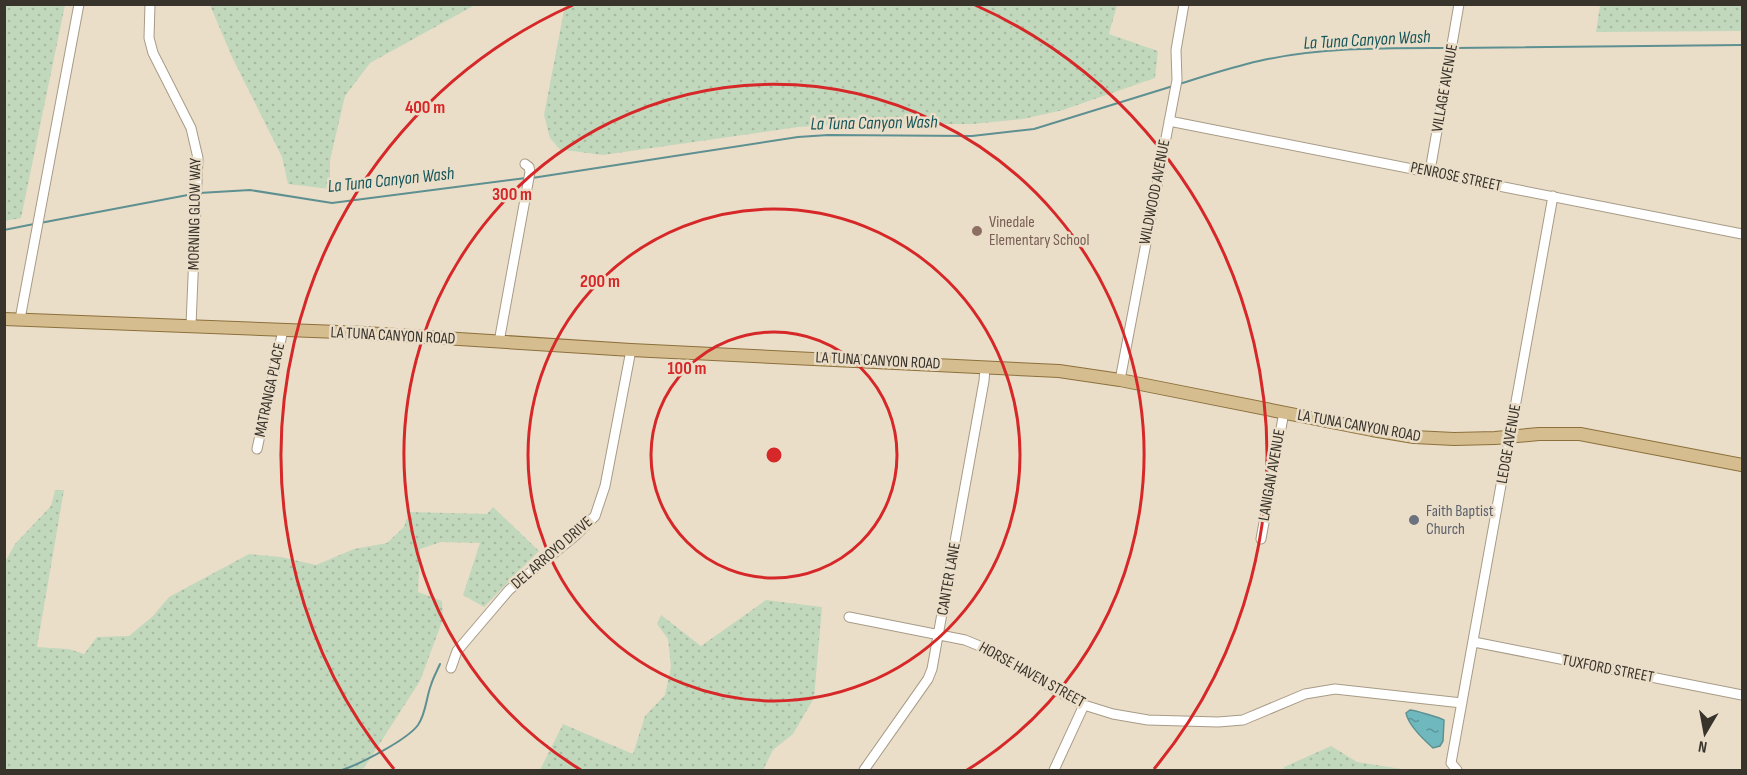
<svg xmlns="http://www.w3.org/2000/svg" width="1747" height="775" font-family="'Sofia Sans Condensed',sans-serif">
	<defs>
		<pattern id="grass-dots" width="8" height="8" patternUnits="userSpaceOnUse" patternTransform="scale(1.5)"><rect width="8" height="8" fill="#c2d8bc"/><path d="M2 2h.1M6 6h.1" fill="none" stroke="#a7baa2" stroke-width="1.8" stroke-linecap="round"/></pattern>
		<pattern id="water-ripples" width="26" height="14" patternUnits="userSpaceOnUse" patternTransform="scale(1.5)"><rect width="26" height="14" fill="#6fb8bd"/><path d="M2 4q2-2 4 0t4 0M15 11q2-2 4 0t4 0" fill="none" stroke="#5c969a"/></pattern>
	</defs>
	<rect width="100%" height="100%" fill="#ebdec9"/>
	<!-- grass -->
	<path fill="url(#grass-dots)" d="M5,4L65,5L21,218L5,221Z
		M210,5H475L370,63L345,96L330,160V189L288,184L282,157L232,57Z
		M565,5H1117L1109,34L1158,51L1155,78L1063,110L1023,119L973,124H846L798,127L603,155L565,150L562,152L550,138L544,115Z
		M1600,5H1742V31L1596,32Z
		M55,490H64L37,647L69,649L84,654L97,637L129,636L153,616L169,597L249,554L281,557L316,565L354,549L387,543L404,527L409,512L487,514L493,507L539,551L484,607L463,595L480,543L441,542L420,549L418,592L442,601L443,619L420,681L364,768L358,770H5V562L15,544L51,506Z
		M766,600L822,607L814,698L793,734L773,750L763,770H540L563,724L633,754L645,716L665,695L671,667L668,639L657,624L661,615L701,646Z
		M1331,746L1357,762L1408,770H1283L1284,767Z"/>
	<!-- water -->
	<path fill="url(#water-ripples)" stroke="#5e9091" stroke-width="1.5" d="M1410,710C1414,710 1441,718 1444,720L1443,741L1440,746L1433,748C1424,740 1408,725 1406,713Z"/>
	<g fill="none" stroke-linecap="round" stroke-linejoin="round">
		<!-- stream -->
		<path stroke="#5e9091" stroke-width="2" d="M1454,48L1742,45
			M1179,84C1205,76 1232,67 1259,61C1320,47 1385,48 1448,48
			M532,178L798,137L828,135L972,136L1034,129L1173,86
			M199,193L250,190L332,203L526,178
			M40,223L193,194
			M4,230L34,224
			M342,770C360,764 407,740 418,725C426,714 426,698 431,685C433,678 437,671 440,664"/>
		<defs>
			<path id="minor" d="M150,4L149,38L153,53L191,128L198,158L191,325
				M1169,121L1742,234
				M1430,171L1459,4
				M20,319L79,4
				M499,342L530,172L529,167L525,164
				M1120,380L1177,80L1176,50L1184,4
				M257,449L283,330
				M1261,539L1284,412
				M849,617L965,640L987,649L1065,695L1084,705L1113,714L1148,720L1218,722L1243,720L1305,694L1335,689L1462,703
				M1474,642L1742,695
				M451,668L457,651L509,590L575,536L595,516L605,486L631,350
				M864,770L928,679L932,669L984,381L985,368
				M1054,770L1084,705
				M1457,770L1451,763L1553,196"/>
			<path id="major" d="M4,319L365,333L631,350L1059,371L1120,380L1372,430L1414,437L1454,439L1495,438L1539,434H1580L1742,465"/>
		</defs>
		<!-- minor casing -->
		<use href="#minor" stroke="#a79b87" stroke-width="11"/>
		<!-- major casing -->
		<use href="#major" stroke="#8c703c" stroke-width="14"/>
		<!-- minor -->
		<use href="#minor" stroke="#fff" stroke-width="9"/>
		<!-- major -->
		<use href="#major" stroke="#d5bd8f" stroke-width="12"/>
	</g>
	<!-- distance rings -->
	<g fill="none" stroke="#d62828" stroke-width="3">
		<circle cx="774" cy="455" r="123"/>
		<circle cx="774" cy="455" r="246"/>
		<path d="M581 770A370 370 0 1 1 967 770"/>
		<path d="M394 769A493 493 0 0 1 573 5M975 5A493 493 0 0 1 1154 769"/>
	</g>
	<!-- markers -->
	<circle fill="#8d6e63" stroke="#ebdec9" stroke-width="2" cx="977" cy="231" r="6"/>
	<circle fill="#6b7280" stroke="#ebdec9" stroke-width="2" cx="1414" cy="520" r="6"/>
	<g text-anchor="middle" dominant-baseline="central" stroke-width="5" stroke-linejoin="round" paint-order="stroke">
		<!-- street labels -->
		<g font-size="16" fill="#38332b" stroke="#ebdec9">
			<text transform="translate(1445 88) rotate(-80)">VILLAGE AVENUE</text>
			<text transform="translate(1456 177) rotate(12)">PENROSE STREET</text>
			<text transform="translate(1155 192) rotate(-79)">WILDWOOD AVENUE</text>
			<text transform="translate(195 214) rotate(-89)">MORNING GLOW WAY</text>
			<text transform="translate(393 336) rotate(3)">LA TUNA CANYON ROAD</text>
			<text transform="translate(878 361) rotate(3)">LA TUNA CANYON ROAD</text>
			<text transform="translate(270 390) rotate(-78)">MATRANGA PLACE</text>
			<text transform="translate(1359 426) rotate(10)">LA TUNA CANYON ROAD</text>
			<text transform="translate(1509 444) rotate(-80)">LEDGE AVENUE</text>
			<text transform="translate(1272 475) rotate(-80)">LANIGAN AVENUE</text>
			<text transform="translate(552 553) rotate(-41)">DEL ARROYO DRIVE</text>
			<text transform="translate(949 579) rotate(-80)">CANTER LANE</text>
			<text transform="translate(1608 669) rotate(11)">TUXFORD STREET</text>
			<text transform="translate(1032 675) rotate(29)">HORSE HAVEN STREET</text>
		</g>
		<!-- education labels -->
		<g font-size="16" fill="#785e54" stroke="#ebdec9" text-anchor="start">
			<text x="989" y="222">Vinedale<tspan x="989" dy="18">Elementary School</tspan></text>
		</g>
		<!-- worship labels -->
		<g font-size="16" fill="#5b616d" stroke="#ebdec9" text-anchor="start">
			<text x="1426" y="511">Faith Baptist<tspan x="1426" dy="18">Church</tspan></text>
		</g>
		<!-- water labels -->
		<g font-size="18" font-style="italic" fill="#16565a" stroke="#ebdec9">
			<text transform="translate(1367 40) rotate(-3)">La Tuna Canyon Wash</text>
			<text transform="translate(874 123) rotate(-1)">La Tuna Canyon Wash</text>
			<text transform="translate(391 180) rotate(-6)">La Tuna Canyon Wash</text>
		</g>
	</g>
	<circle cx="774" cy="455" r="9" fill="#d62828" stroke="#ebdec9" stroke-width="3"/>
	<g font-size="18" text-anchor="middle" font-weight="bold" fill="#d62828" stroke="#ebdec9" stroke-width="5" stroke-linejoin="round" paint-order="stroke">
		<text x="425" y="113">400 m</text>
		<text x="512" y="200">300 m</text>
		<text x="600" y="287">200 m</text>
		<text x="687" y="374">100 m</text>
	</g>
	<!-- border -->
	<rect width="1747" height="775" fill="none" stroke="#38332b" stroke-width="12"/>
	<!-- north arrow -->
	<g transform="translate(1705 733) rotate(190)" stroke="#ebdec9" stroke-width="4.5" paint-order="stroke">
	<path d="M0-4.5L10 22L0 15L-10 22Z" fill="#38332b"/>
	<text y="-9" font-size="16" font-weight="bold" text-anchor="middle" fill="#38332b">N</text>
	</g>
</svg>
